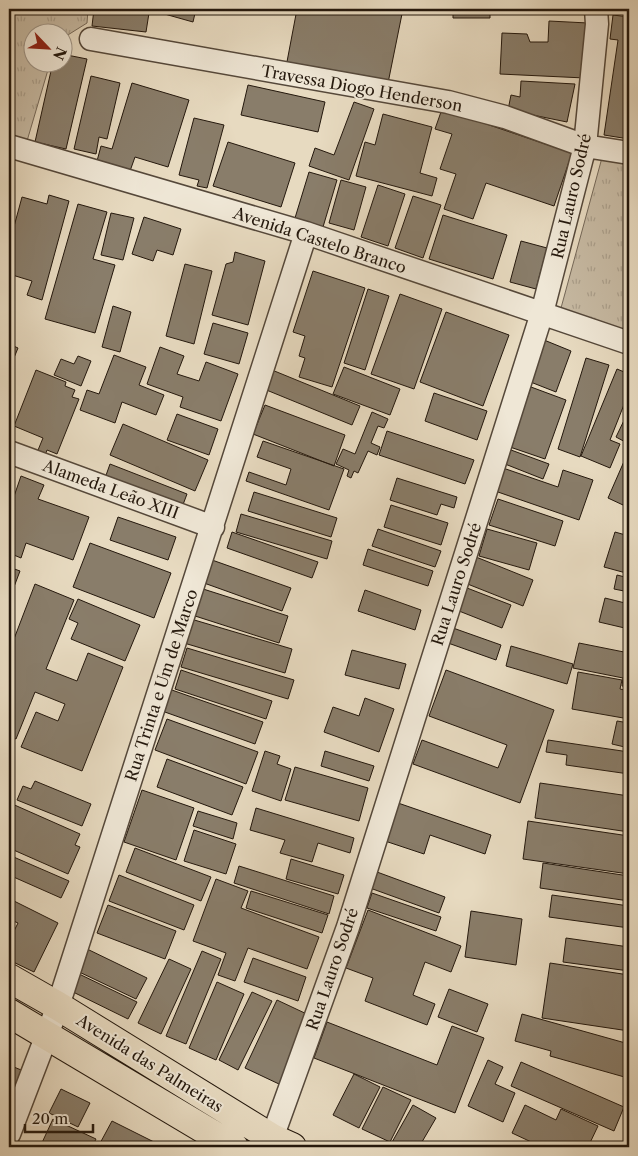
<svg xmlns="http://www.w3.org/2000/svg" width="638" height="1156" font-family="'Libre Caslon Text',serif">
	<defs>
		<pattern id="grass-tufts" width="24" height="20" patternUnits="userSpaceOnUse" patternTransform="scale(1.25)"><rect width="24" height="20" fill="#c6b9a2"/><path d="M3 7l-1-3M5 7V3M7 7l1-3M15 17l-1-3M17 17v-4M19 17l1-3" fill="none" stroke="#aa9e8a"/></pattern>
	</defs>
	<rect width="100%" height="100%" fill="#e7dac0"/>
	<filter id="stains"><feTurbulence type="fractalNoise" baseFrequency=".004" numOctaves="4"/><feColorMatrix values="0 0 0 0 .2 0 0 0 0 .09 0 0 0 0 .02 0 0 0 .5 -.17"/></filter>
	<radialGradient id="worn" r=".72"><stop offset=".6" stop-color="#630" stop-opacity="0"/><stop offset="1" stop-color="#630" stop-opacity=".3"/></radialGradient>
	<!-- grass -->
	<path fill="url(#grass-tufts)" stroke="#756858" d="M9,9H88L87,23L63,38L62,32H32V62L50,63L27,141L9,136Z
		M603,154L629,160V334L561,308Z"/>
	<!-- building -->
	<path fill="#897d6a" stroke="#24180d" d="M94,9H156L155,14L149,13L146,32L92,26Z
		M162,9H196L193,22L161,13Z
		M297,9H403L387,88L286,67Z
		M453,9H490V18H453Z
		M500,9H579V14H500Z
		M613,15L629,17V139L604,135L618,40L610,39Z
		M549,21L588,23L585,78L500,74L502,33L527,34L530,42H548Z
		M62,54L87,59L66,149L35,142L53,62H62Z
		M91,76L120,83L107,139L99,137L96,154L74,149Z
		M521,81L575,84L567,122L508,110L511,95L520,97Z
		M132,83L189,100L168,167L135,157L130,171L97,161L101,146L112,149Z
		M248,85L325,102L318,132L241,115Z
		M354,102L374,109L349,180L309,166L315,148L334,155Z
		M442,109L572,153L554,206L486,183L473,219L444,209L456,174L440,169L452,134L435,129Z
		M383,114L432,127L420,173L437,178L432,196L356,176L365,142L375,145Z
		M194,118L224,125L207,188L197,186L199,180L179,175Z
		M228,142L295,163L281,207L213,186Z
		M309,172L337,180L323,227L295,218Z
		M341,180L366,187L354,230L329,223Z
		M378,185L405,194L388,246L361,237Z
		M49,195L69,201L42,300L27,295L32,281L9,274V245L22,197L47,204Z
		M413,196L441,205L423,258L395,248Z
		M78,204L107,212L93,259L115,265L95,333L45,319Z
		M111,213L134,218L123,260L101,255Z
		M443,215L507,235L493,279L429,259Z
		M144,217L181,229L173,255L157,250L153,261L132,254Z
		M521,241L547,248L536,289L510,282Z
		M235,252L265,261L248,325L212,315L226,264L233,262Z
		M185,264L212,271L194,344L166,336Z
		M313,271L365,288L332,387L299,377L305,358L299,356L305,336L293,332Z
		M368,289L389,296L365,370L344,363Z
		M400,294L442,309L414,389L371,374Z
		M113,306L131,312L120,352L102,347Z
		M446,312L509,335L483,406L420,382Z
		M213,323L248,333L239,364L204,354Z
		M544,340L571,351L556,392L528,381Z
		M9,344L18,348L9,370Z
		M160,347L184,356L177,374L199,381L206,362L238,374L221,421L180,407L183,397L147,384Z
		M114,355L146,367L139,385L164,395L156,415L122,402L115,423L80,410L87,390L99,394Z
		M78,356L91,361L81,386L54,375L61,359L74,364Z
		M586,358L609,365L580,457L558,449Z
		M344,367L400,389L390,415L333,394Z
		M617,369L629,374V392L610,440L620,444L610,468L581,456Z
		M36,370L66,382L65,386L75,390L72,397L79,399L57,454L47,450L44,458L36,455L43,438L14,426Z
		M272,370L360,406L352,425L264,389Z
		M531,387L566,400L545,459L510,447Z
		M434,393L487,411L477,440L425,421Z
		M265,405L345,435L334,466L253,434Z
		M629,410V444L616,437Z
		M372,412L388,419L384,428L378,426L371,443L380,447L377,455L368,451L358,473L354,471L351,478L347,476L349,470L336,464L343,449L355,454Z
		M177,414L218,429L209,455L167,440Z
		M123,424L208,460L195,491L110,455Z
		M387,431L474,460L465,484L379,455Z
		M263,441L344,469L329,510L246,481L249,472L286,485L291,469L257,457Z
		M511,450L549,464L543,479L505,464Z
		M629,450V491L623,505L608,498Z
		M110,464L187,494L181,510L104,481Z
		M503,468L558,487L563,470L593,480L579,520L495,491Z
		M21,476L44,485L38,499L89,517L73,560L26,543L21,558L9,553V511Z
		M397,478L457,497L454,508L441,504L437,515L390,500Z
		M254,492L337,518L331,537L248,511Z
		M498,499L563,521L555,546L489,525Z
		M391,505L448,523L441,545L384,527Z
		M241,514L332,541L327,559L236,532Z
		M118,517L176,537L168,560L110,540Z
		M378,529L441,551L435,567L372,546Z
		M487,529L537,543L529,570L479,556Z
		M232,532L318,562L312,578L227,548Z
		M615,532L629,536V565L626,573L604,567Z
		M90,543L171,573L154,618L73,587Z
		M368,549L433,571L428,586L363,565Z
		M476,557L533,580L523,606L465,583Z
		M212,560L291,588L282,611L204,583Z
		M9,567L20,571L9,600Z
		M617,575L629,578V592L614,589Z
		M35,584L74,600L46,669L77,681L88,653L123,667L82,771L21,747L36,712L58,721L65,704L35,692L16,739L9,736V652Z
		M200,588L288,616L279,643L192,615Z
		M467,588L511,605L502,628L459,611Z
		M365,590L421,610L415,630L358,611Z
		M605,598L629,604V629L599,622Z
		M78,599L140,625L125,661L71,639L78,623L69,619Z
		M191,619L292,649L285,673L184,643Z
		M453,628L501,645L496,660L448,643Z
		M579,643L629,653V687L622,686L623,678L573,668Z
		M511,646L573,664L567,684L506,666Z
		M187,648L294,680L288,699L181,667Z
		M352,650L406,664L399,689L345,675Z
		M181,670L272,701L266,719L175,689Z
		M446,670L554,710L520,803L413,764L422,740L498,768L507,745L429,716Z
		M578,672L622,680L620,689L629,691V719L572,709Z
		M169,689L263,722L255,744L162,711Z
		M365,698L394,709L379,752L324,732L333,707L359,716Z
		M167,719L258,752L246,784L155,750Z
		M617,721L629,723V748L612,744Z
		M548,740L629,752V774L566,765L567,755L546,752Z
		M265,751L280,756L277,764L291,769L281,801L252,791Z
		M325,751L374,766L369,781L321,766Z
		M167,759L243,787L232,815L157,787Z
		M295,767L368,788L359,821L285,800Z
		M35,781L91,804L82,826L17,800L23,786L31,789Z
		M540,783L629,796V832L535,818Z
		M142,790L194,808L176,860L124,842Z
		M10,803L80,834L75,845L80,847L68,874L9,848V830L14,819L9,817Z
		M398,803L491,835L485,854L430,835L424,854L385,841Z
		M256,808L354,838L350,853L318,843L312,862L280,853L285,840L250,830Z
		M198,811L237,823L233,839L193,826Z
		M528,821L629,836V874L523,859Z
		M194,830L236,844L226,874L184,861Z
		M135,848L211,877L201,901L126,872Z
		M9,855L69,881L61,898L9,875Z
		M291,859L344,875L338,894L286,879Z
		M543,863L629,876V901L540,888Z
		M239,866L334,896L329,914L234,883Z
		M377,872L445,897L439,913L370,888Z
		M119,875L194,905L184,930L109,901Z
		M216,879L248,891L241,908L319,937L307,969L248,948L235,981L218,975L226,953L193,941Z
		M251,891L328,915L322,933L246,908Z
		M372,893L441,917L436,931L367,908Z
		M552,895L629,906V928L549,917Z
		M10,899L58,923L34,972L9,960V941L18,923L9,919Z
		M108,905L176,931L165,959L97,933Z
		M368,910L461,946L451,972L425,962L413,995L435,1004L427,1025L365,1001L373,978L346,968Z
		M471,911L522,919L516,965L465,957Z
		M566,938L629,947V971L563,962Z
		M85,948L147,978L136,999L75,970Z
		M202,951L221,959L186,1044L166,1036Z
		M253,958L306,977L298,1001L244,982Z
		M169,959L191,969L161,1034L138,1023Z
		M550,963L629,975V1031L542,1018Z
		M77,973L137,1002L128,1019L69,990Z
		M217,982L244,994L216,1060L189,1048Z
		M449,989L488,1004L477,1032L438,1017Z
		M252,992L272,1001L238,1070L219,1060Z
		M277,1000L311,1016L279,1084L245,1068Z
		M522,1014L629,1044L628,1078L550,1056L551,1051L515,1041Z
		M327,1022L437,1065L452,1026L484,1038L455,1113L314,1058Z
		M488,1060L503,1067L495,1084L515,1093L503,1122L468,1106Z
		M521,1062L624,1107L614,1131L511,1086Z
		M9,1065L26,1072L9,1113Z
		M354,1074L380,1087L359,1128L333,1115Z
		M383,1087L411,1100L390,1142L362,1129Z
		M61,1089L90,1103L78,1127L49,1113Z
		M413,1105L436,1118L419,1147H398L391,1144Z
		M525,1105L556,1120L561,1109L598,1126L588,1147H542L512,1133Z
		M53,1119L96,1139L92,1147H40Z
		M112,1121L158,1144L156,1147H98Z"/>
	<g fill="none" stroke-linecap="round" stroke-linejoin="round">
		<defs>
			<path id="minor" d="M91,39L448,102L505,117L585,146L629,153
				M9,146L306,233L629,343
				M9,452L213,527
				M9,1134L58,1006L306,233
				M272,1138L348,927L542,313L585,146L597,24L596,9"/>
			<path id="major" d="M9,978L58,1006L272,1138L292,1147
				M9,1013L234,1147"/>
		</defs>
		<!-- minor casing -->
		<use href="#minor" stroke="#55483a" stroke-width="25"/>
		<!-- major casing -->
		<use href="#major" stroke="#24180d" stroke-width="30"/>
		<!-- minor -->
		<use href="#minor" stroke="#efe7d6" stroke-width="22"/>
		<!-- major -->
		<use href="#major" stroke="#e7dac0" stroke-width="28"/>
	</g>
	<g text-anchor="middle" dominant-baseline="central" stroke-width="4" stroke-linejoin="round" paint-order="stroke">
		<!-- street labels -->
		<g font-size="16" fill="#24180d" stroke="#efe7d6">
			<text transform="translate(362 88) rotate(10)">Travessa Diogo Henderson</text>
			<text transform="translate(571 196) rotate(-77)">Rua Lauro Sodré</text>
			<text transform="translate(320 240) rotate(18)">Avenida Castelo Branco</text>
			<text transform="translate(111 489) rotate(20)">Alameda Leão XIII</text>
			<text transform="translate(456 584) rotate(-72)">Rua Lauro Sodré</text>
			<text transform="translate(161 685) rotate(-72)">Rua Trinta e Um de Marco</text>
			<text transform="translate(332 969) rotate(-71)">Rua Lauro Sodré</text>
			<text transform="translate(150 1063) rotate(32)">Avenida das Palmeiras</text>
		</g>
	</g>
	<!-- margin -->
	<rect width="638" height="1156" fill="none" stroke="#e7dac0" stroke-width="30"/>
	<rect x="10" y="10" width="618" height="1136" fill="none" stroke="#24180d" stroke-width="2.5"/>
	<rect x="15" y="15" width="608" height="1126" fill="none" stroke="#24180d"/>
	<!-- north arrow -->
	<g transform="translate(48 48) rotate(115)"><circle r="24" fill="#efe7d6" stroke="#9e9486"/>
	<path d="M0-4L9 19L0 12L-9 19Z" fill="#8f2418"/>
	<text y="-8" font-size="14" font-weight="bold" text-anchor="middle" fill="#24180d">N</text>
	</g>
	<!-- scale -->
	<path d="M25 1124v8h68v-8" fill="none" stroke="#24180d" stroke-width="2.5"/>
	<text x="32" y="1124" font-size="15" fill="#24180d" stroke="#efe7d6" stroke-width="4" paint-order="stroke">20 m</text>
	<rect width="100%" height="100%" filter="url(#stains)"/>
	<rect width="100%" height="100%" fill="url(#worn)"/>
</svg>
